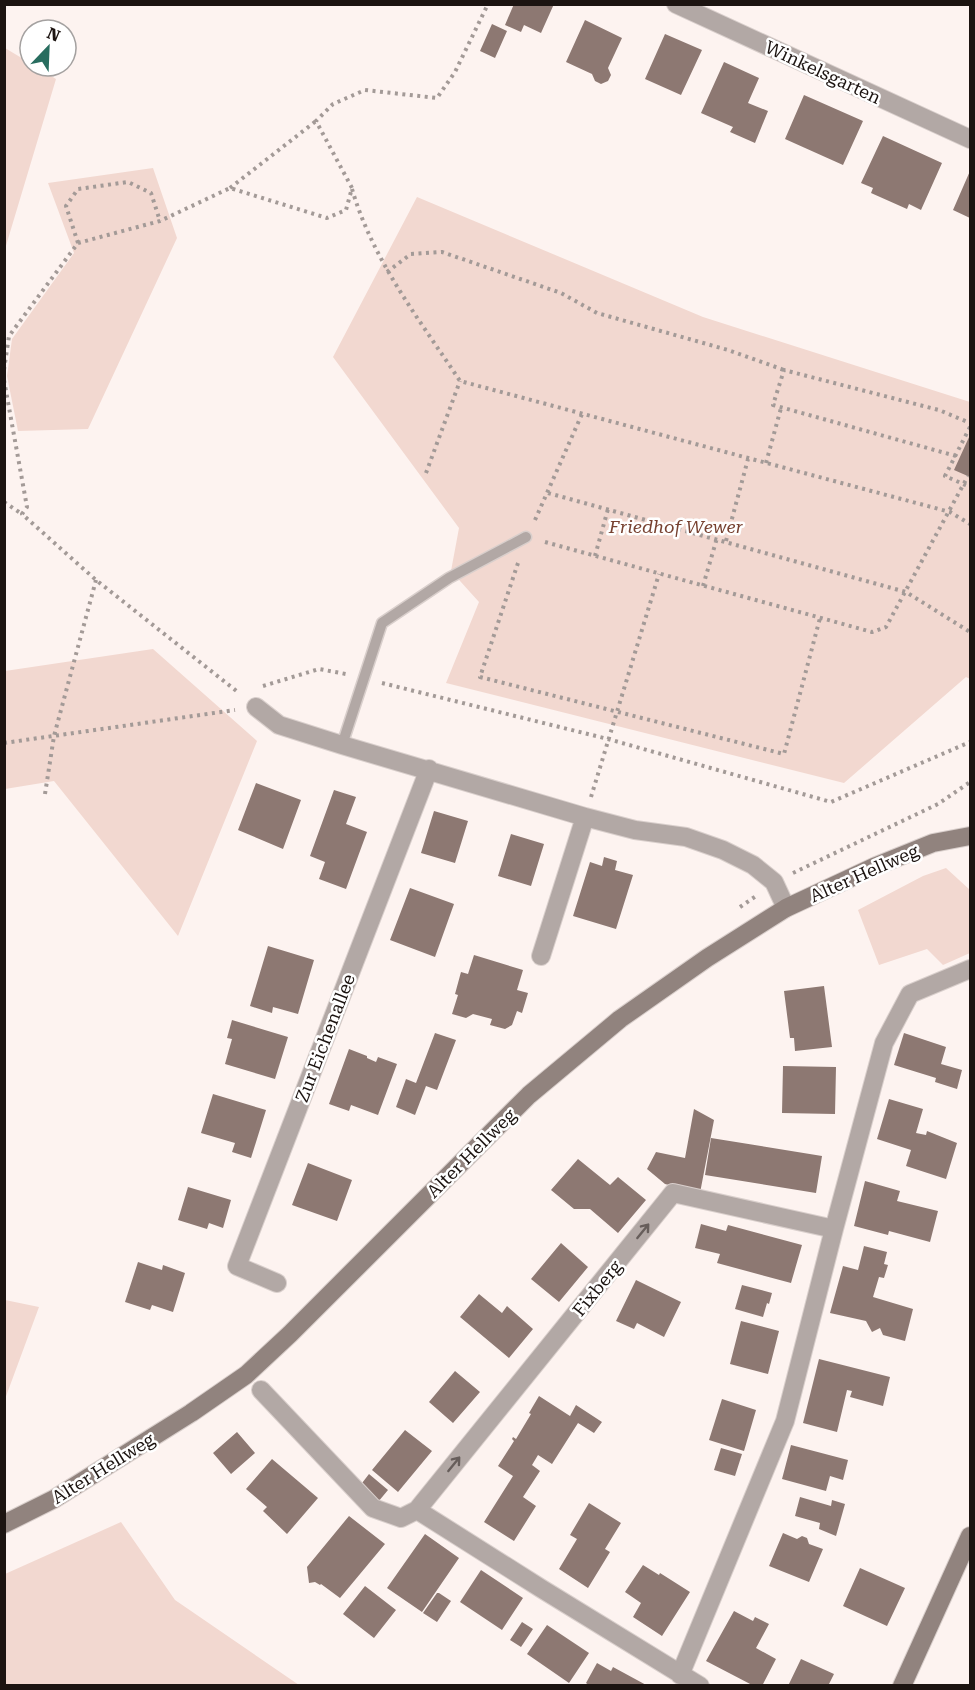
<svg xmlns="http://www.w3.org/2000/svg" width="975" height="1690" font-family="'Roboto Serif',serif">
	<rect width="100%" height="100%" fill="#fdf3f0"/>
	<!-- green -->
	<path fill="#f2d8d0" d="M5,48L30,63V66H34L56,79L5,249Z
		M153,168L177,238L88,429L18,431L7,376L12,339L74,253L48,183Z
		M417,197L703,317L970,402V679L966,677L844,783L446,683L479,602L451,571L459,528L333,357Z
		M153,649L257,741L178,936L54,781L5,789V671Z
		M946,868L970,890V953L943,965L927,949L879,965L858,910L923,876Z
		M5,1300L39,1307L5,1399L4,1300Z
		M121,1522L175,1600L299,1685H5V1574Z"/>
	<!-- building -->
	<path fill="#8d7872" d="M514,4H554L541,33L524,25L521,32L505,25Z
		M585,20L622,38L608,68L611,75L608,81L601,84L595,81L592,74L566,62Z
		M492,24L507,31L495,58L480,51Z
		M665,34L702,50L681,95L645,79Z
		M724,62L759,78L748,103L768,111L755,143L730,132L733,127L701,113Z
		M804,95L863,121L843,165L785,139Z
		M883,136L942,163L921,210L909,204L907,209L871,193L873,188L861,183Z
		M970,171V218L953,210Z
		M970,435V477L954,470Z
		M256,783L301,800L283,849L238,830Z
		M334,790L356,797L346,824L367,832L346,889L319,879L325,862L310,856Z
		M434,811L468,821L455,863L421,853Z
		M511,834L544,844L531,886L498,876Z
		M604,857L617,861L615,870L633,875L616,929L573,916L590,862L602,866Z
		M410,888L454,904L435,957L390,940Z
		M268,946L314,960L298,1014L273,1007L272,1013L250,1006Z
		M474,955L523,970L517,990L528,993L522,1013L517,1011L512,1025L505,1029L490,1025L492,1019L473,1014L466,1018L452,1014L458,995L455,994L461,972L468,974Z
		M824,986L832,1047L795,1051L794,1038H790L784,991Z
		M232,1020L288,1037L275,1079L225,1064L232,1039L227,1038Z
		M435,1033L456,1040L437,1090L426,1086L415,1115L396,1107L406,1079L416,1083Z
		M904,1033L946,1047L941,1064L962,1070L957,1089L935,1082L936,1078L894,1065Z
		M349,1049L367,1056V1058L376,1062L378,1057L397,1064L378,1115L351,1105L349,1111L329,1104Z
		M783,1066L836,1067L835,1114L782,1113Z
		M213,1094L266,1110L251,1158L232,1152L235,1143L201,1133Z
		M889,1099L923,1109L916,1133L926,1135L927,1131L957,1143L946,1179L906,1166L911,1150L877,1139Z
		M694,1109L714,1120L700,1193L665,1184L647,1169L656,1152L685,1158Z
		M711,1138L822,1156L816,1193L705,1175Z
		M578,1159L610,1185L618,1177L646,1200L618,1233L590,1209H574L551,1190Z
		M308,1163L352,1180L337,1221L292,1205Z
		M865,1181L900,1191L897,1201L938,1211L930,1242L889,1231L888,1235L854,1226Z
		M188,1187L231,1200L223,1228L209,1223L207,1229L178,1220Z
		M701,1224L726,1231L728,1225L802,1245L791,1283L717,1263L720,1254L695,1248Z
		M561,1243L588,1267L559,1302L531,1279Z
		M864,1246L887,1252L884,1264L888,1265L884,1278L879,1277L873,1297L913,1309L905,1341L883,1335L880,1328L872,1332L866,1321L830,1313L843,1266L858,1270Z
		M138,1262L162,1270L163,1265L185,1273L173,1312L152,1305L150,1310L125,1302Z
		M636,1280L681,1302L664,1337L637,1323L634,1329L616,1321Z
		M742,1285L772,1293L769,1304L767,1303L763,1317L735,1309Z
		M479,1294L502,1313L507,1306L533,1329L509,1358L460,1317Z
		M741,1321L779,1331L768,1374L730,1364Z
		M819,1359L890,1377L883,1406L850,1397L852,1391L847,1390L837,1432L803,1423Z
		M455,1371L480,1392L453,1423L429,1402Z
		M539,1396L570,1416L576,1405L602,1422L594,1433L578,1423L552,1464L538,1455L532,1465L540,1471L523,1497L536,1506L514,1541L484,1522L513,1476L498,1466L514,1441L512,1439L513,1437L516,1439L531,1414L529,1413Z
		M722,1399L756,1410L744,1451L709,1440Z
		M405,1430L432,1451L398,1492L372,1470Z
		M237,1432L255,1453L231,1474L213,1453Z
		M791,1445L848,1460L843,1480L830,1476L826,1491L782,1479Z
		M721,1448L742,1454L735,1476L714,1470Z
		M272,1459L318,1498L287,1534L263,1511L267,1507L246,1489Z
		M369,1474L388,1490L378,1502L359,1487Z
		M800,1497L831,1506L832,1500L845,1504L836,1536L819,1529L820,1523L795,1516Z
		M589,1503L621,1523L605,1549L610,1552L588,1588L559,1569L577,1539L570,1535Z
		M349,1516L385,1544L340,1598L321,1584L320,1585L315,1582L309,1583L307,1567Z
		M783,1533L797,1539L802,1536L807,1538L809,1544L823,1549L809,1582L769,1566Z
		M425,1534L459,1558L422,1612L387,1588Z
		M643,1565L659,1575L660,1573L690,1592L662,1636L633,1617L641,1603L625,1592Z
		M860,1568L905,1588L887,1626L843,1606Z
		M481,1570L523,1598L502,1630L460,1602Z
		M365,1586L396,1610L374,1638L343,1614Z
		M437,1593H439L451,1601L437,1622L423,1613Z
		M734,1611L753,1621L755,1617L769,1624L756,1648L776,1659L762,1686H754L706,1661Z
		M522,1622L533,1629L521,1647L510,1640Z
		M547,1625L589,1653L569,1683L527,1654Z
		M801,1659L834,1674L828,1686H788Z
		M597,1663L611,1671L613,1667L648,1686H590L586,1683Z"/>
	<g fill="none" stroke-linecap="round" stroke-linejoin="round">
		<defs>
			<path id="lane" d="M342,745L382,623L449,578L526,537"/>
			<path id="street" d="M676,4L970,139
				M256,707L279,725L342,745L585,817L635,830L686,837L723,850L753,865L774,882L786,908
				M541,956L585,817
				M277,1283L237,1266L429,769
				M261,1390L373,1508L401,1518L417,1510L542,1589L700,1686
				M417,1510L673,1193L834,1229
				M680,1675L785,1421L834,1229L884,1043L910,994L970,969"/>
			<path id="secondary" d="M4,1524L54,1499L191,1413L246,1375L290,1334L529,1095L620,1019L707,958L786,908L876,866L933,843L970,836
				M902,1686L970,1536"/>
		</defs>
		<!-- lane casing -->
		<use href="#lane" stroke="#d9cfcc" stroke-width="13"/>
		<!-- street casing -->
		<use href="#street" stroke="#d9cfcc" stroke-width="20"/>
		<!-- secondary casing -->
		<use href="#secondary" stroke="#d9cfcc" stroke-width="20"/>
		<!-- path -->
		<path stroke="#a39a97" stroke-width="4" stroke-dasharray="3 4.5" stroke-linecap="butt" d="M230,188L316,121
			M352,189C373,261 419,319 460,381L950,512L970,524
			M78,243L66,206L78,189L128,182L151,193L160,221
			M387,272L411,254L442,252L561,293L597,313L728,350L784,370
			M4,370L9,336L78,243L160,221L230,188L327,218L346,210L352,188L316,121L333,104L365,90L437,98L455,72L488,4
			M4,380L27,507L22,514L96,580L239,693
			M970,427L945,476L970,487
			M956,456L773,405L784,370L939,410L970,423
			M766,463L781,408
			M426,473L460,381
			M548,493L906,592L970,632
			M4,502L22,514
			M535,520L582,414
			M726,541L748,459
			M545,542L872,632L886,627L968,476
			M595,556L608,509
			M518,563L480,677L784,754L820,618
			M703,586L717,538
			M382,683L608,739L831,802L970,742
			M263,686L319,669L346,674
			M4,743L235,710
			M45,794L54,736L96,580
			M591,797L659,574
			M793,873L938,804L970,782
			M740,907L756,896"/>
		<!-- lane -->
		<use href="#lane" stroke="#b2a8a5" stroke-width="10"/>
		<!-- street -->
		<use href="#street" stroke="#b2a8a5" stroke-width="18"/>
		<!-- secondary -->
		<use href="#secondary" stroke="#91837e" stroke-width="18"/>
	</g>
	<!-- one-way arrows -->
	<defs><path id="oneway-shaft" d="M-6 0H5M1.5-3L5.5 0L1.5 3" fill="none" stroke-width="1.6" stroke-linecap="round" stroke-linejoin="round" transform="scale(1.5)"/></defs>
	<g stroke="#675e5b">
		<use href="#oneway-shaft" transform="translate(643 1231) rotate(-51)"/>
		<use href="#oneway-shaft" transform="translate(454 1464) rotate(-51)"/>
	</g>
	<g text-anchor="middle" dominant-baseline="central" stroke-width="5" stroke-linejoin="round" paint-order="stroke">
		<!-- street labels -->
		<g font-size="18" fill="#1c1411" stroke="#fff">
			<text transform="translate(823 72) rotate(25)">Winkelsgarten</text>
			<text transform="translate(864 873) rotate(-24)">Alter Hellweg</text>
			<text transform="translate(325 1038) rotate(-69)">Zur Eichenallee</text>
			<text transform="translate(471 1153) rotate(-45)">Alter Hellweg</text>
			<text transform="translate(597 1288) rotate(-51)">Fixberg</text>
			<text transform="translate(103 1468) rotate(-32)">Alter Hellweg</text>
		</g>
		<!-- park labels -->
		<g font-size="18" font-style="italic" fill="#774130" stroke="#fff">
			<text x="676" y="526">Friedhof Wewer</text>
		</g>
	</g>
	<!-- border -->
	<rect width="975" height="1690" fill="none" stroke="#1c1411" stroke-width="12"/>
	<!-- north arrow -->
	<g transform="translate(48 48) rotate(23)"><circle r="28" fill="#ffffff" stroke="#a4a1a0" stroke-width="1.5"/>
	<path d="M0-4.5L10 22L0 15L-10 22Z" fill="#286d5f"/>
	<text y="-9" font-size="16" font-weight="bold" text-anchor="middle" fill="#1c1411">N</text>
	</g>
</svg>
